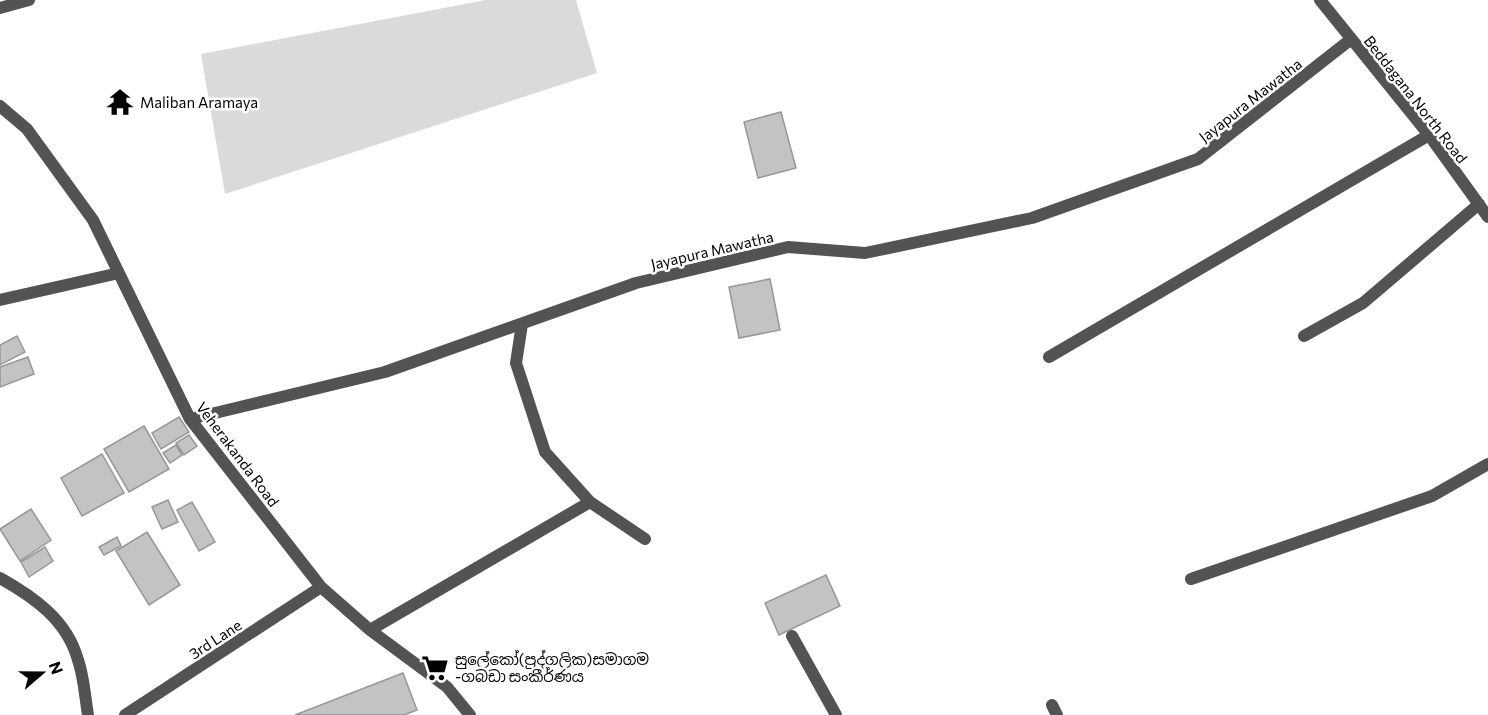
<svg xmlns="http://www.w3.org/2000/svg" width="1488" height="715" font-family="Commissioner,'Noto Sans Sinhala',sans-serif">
	<rect width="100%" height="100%" fill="#fff"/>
	<!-- green -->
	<path fill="#dadada" d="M486,0H576L597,73L225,194L201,54Z"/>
	<!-- building -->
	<path fill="#c3c3c3" stroke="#979797" stroke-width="1.5" d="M781,112L796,168L758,178L744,122Z
		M770,279L780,330L739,338L729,287Z
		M17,336L25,352L0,365V345Z
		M28,357L34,374L0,387V367Z
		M179,417L189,432L161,449L152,433Z
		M144,426L169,469L129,492L104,449Z
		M189,435L197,446L184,455L176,443Z
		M176,445L182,455L170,463L163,453Z
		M102,454L124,493L82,516L61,478Z
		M168,500L178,522L162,529L152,507Z
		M192,502L215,542L199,551L177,510Z
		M31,509L51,540L20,561L0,529Z
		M147,532L180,585L149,605L116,551Z
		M117,537L121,546L104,555L99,547Z
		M45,547L53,561L29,577L21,562Z
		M826,575L840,606L779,635L765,603Z
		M403,673L417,710L404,715H295Z"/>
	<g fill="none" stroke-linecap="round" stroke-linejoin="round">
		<!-- minor -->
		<path stroke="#535353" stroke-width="12" d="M1320,0L1429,135L1488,217
			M0,106L27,129L93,220L190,419L321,587L370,630L447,687L470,715
			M0,300L119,273
			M522,324L516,363L545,452L590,502L645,539
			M1304,336L1363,303L1479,204
			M1049,357L1429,135
			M190,419L385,372L636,283L788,247L865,253L1032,218L1198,159L1350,40
			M0,578C34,597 67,620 78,660C84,677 85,697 88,715
			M1191,579L1432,496L1488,464
			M370,630L590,502
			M792,636L836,715
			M1052,705L1057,715
			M125,715L321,587"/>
		<!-- tertiary -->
		<path stroke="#535353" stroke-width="12" d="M0,8L29,0"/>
	</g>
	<!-- icons -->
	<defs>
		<symbol id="temple-bare" viewBox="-9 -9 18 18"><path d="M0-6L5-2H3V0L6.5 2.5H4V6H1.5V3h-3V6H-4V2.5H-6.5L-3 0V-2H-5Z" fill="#000" stroke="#fff" stroke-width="2.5" paint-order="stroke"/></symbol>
		<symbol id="supermarket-bare" viewBox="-9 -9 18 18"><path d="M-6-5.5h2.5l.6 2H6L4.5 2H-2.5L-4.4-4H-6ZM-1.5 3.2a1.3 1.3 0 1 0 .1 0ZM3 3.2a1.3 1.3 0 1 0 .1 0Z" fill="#000" stroke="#fff" stroke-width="2.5" paint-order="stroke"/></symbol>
	</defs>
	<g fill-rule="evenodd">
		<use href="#temple-bare" x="101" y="83" width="38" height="38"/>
		<use href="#supermarket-bare" x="416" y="649" width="38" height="38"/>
	</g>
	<g text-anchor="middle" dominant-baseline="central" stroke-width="5" stroke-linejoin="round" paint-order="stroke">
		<!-- street labels -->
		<g font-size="15" fill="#000" stroke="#fff">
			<text transform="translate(1416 99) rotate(52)">Beddagana North Road</text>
			<text transform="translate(1250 100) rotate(-38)">Jayapura Mawatha</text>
			<text transform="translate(712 250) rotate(-13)">Jayapura Mawatha</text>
			<text transform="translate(238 454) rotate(53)">Veherakanda Road</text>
			<text transform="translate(215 639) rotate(-33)">3rd Lane</text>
		</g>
		<!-- poi labels -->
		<g font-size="15" fill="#000" stroke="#fff" text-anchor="start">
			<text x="140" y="102">Maliban Aramaya</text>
			<text x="455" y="659">සුලේකෝ(පුද්ගලික)සමාගම<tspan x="455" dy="17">-ගබඩා සංකීර්ණය</tspan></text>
		</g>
	</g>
	<!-- north arrow -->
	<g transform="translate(42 673) rotate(70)" stroke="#ffffff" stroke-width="4.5" paint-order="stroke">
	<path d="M0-4.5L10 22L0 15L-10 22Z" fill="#000000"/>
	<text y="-9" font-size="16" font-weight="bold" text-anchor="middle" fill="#000000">N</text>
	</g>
</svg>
